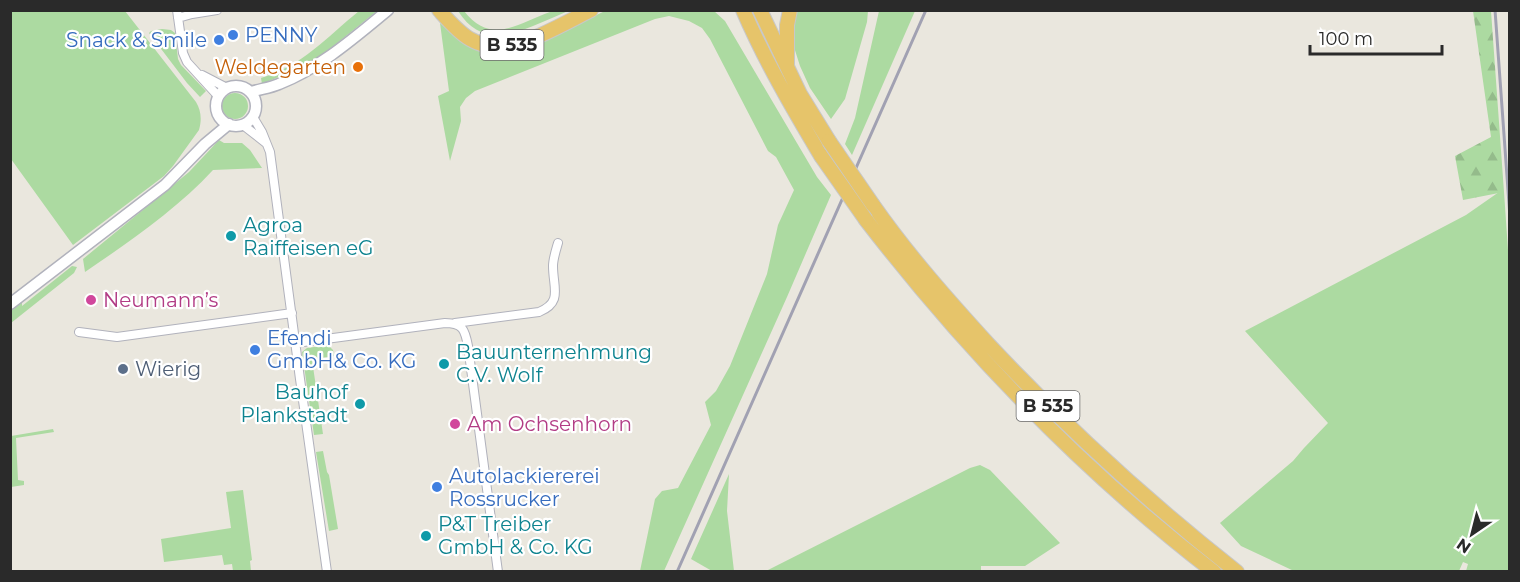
<svg xmlns="http://www.w3.org/2000/svg" width="1520" height="582" font-family="Montserrat,sans-serif">
	<defs>
		<pattern id="forest-firs" width="22" height="20" patternUnits="userSpaceOnUse" patternTransform="scale(1.5)"><rect width="22" height="20" fill="#acdaa1"/><path d="M5 1l3.5 6h-7zM16 11l3.5 6h-7z" fill="#94bb8b"/></pattern>
	</defs>
	<rect width="100%" height="100%" fill="#eae7de"/>
	<!-- grass -->
	<path fill="#acdaa1" d="M10,11H125L196,102C201,110 202,120 199,130L173,166L164,176L73,245L11,159Z
		M359,11H377L325,53L309,64L262,84L261,78C302,66 327,37 359,11Z
		M458,11H464C491,46 519,23 550,12C555,10 562,10 568,11C557,16 545,21 533,26C503,38 478,42 458,11Z
		M605,11H714L725,21L817,177L831,195L787,297L664,571H640L655,499L662,491L678,488L711,425L705,402L716,391L730,366L767,274L778,225L794,190L776,157L768,151L710,39L702,28L689,21L669,16L655,19L475,91L466,98L460,107L461,121L450,161L438,96L449,91L440,23L465,44L485,52L503,53L524,49Z
		M796,11H868L867,22L845,99L831,119L810,88L800,66L793,44L794,23Z
		M879,11H915L852,155L845,144L855,118Z
		M162,29L171,30L175,33L178,59L181,65L206,91L200,97L187,83L149,33L151,31Z
		M222 106a13 13 0 1 1 26 0a13 13 0 1 1-26 0Z
		M219,140L224,143H242L250,150L262,168L213,170C177,209 129,242 85,272L83,259L189,172Z
		M1499,192H1504L1510,279L1509,571H1466L1468,564L1463,562L1459,571H1294L1241,546L1220,523L1293,461L1304,448L1328,423L1245,331L1466,215Z
		M72,266L77,267L74,273L11,323V311L22,302V306Z
		M328,345L333,350L334,356L312,360L323,434L314,435L302,352L307,348Z
		M53,429L54,432L16,438L18,480L24,481V485L11,487V436Z
		M323,451L327,472L329,475L338,529L329,531L316,452Z
		M980,465L990,470L1060,543L1025,566H981V571H766L970,468Z
		M729,474L727,511L734,571H712L691,559Z
		M243,490L252,560L250,561L251,571H233L232,564L224,565L222,555L164,562L161,539L231,528L226,492Z"/>
	<!-- forest -->
	<path fill="url(#forest-firs)" d="M1473,11H1491L1504,192L1463,200L1455,156L1491,137Z"/>
	<g fill="none" stroke-linecap="round" stroke-linejoin="round">
		<defs>
			<path id="minor" d="M177,10L183,53L187,62L218,96
				M178,18L192,14L217,10
				M202,75L227,88
				M253,117L262,132L270,152L300,379L327,572
				M243,125L266,143
				M455,323L539,312C563,302 553,288 553,266C553,259 556,250 558,243
				M79,332L117,337L292,313
				M296,343L445,323C463,323 465,330 468,346L498,572"/>
			<path id="tertiary" d="M216 106a20 20 0 1 1 40 0a20 20 0 1 1-40 0Z
				M251,92C260,89 270,88 279,84C320,68 354,38 388,10
				M10,304L165,185L205,144L229,124"/>
			<path id="trunk" d="M439,10C448,20 458,32 470,39C480,45 494,48 505,46C529,44 569,21 591,10
				M743,10C765,61 793,109 821,156
				M760,10L800,94L829,141
				M787,66V25L790,10
				M873,205C908,255 948,300 989,345C1066,427 1148,502 1237,572
				M866,220C967,351 1083,471 1214,572"/>
		</defs>
		<!-- minor casing -->
		<use href="#minor" stroke="#b1b2bc" stroke-width="10"/>
		<!-- tertiary casing -->
		<use href="#tertiary" stroke="#b1b2bc" stroke-width="13"/>
		<!-- trunk casing -->
		<use href="#trunk" stroke="#c8c8c8" stroke-width="16"/>
		<!-- minor -->
		<use href="#minor" stroke="#fff" stroke-width="8"/>
		<!-- tertiary -->
		<use href="#tertiary" stroke="#fff" stroke-width="10"/>
		<!-- trunk -->
		<use href="#trunk" stroke="#e6c46a" stroke-width="14"/>
		<!-- rail -->
		<path stroke="#a1a1b2" stroke-width="3" d="M1495,10L1510,218
			M677,572L926,10"/>
		<defs>
			<path id="trunk-bridge" d="M829,141L873,205
				M821,156L866,220"/>
		</defs>
		<!-- trunk-bridge casing -->
		<use href="#trunk-bridge" stroke="#c8c8c8" stroke-width="16" stroke-linecap="butt"/>
		<!-- trunk-bridge -->
		<use href="#trunk-bridge" stroke="#e6c46a" stroke-width="14"/>
	</g>
	<!-- markers -->
	<g fill="#3f7fe0" stroke="#fff" stroke-width="2">
		<circle cx="233" cy="35" r="6"/>
		<circle cx="219" cy="40" r="6"/>
		<circle cx="255" cy="350" r="6"/>
		<circle cx="437" cy="487" r="6"/>
	</g>
	<circle fill="#e8710a" stroke="#fff" stroke-width="2" cx="358" cy="67" r="6"/>
	<g fill="#0f9aa8" stroke="#fff" stroke-width="2">
		<circle cx="231" cy="236" r="6"/>
		<circle cx="444" cy="364" r="6"/>
		<circle cx="360" cy="404" r="6"/>
		<circle cx="426" cy="536" r="6"/>
	</g>
	<g fill="#d1479c" stroke="#fff" stroke-width="2">
		<circle cx="91" cy="300" r="6"/>
		<circle cx="455" cy="424" r="6"/>
	</g>
	<circle fill="#5c6f8a" stroke="#fff" stroke-width="2" cx="123" cy="369" r="6"/>
	<g text-anchor="middle" dominant-baseline="central" stroke-width="4.5" stroke-linejoin="round" paint-order="stroke">
		<!-- shield labels -->
		<g fill="#fff" stroke="#6a6a6a" stroke-width="1.5">
			<rect x="480.5" y="30" width="63" height="30" rx="4.5"/>
			<rect x="1016.5" y="391" width="63" height="30" rx="4.5"/>
		</g>
		<g font-size="18" font-weight="bold" fill="#2a2a2a">
			<text x="512" y="45">B 535</text>
			<text x="1048" y="406">B 535</text>
		</g>
		<!-- shop labels -->
		<g font-size="20" fill="#366cbe" stroke="#fff" text-anchor="start">
			<text x="245" y="35">PENNY</text>
			<text x="207" y="40" text-anchor="end">Snack &amp; Smile</text>
			<text x="267" y="338">Efendi<tspan x="267" dy="23">GmbH&amp; Co. KG</tspan></text>
			<text x="449" y="476">Autolackiererei<tspan x="449" dy="23">Rossrucker</tspan></text>
		</g>
		<!-- food labels -->
		<g font-size="20" fill="#c56008" stroke="#fff" text-anchor="end">
			<text x="346" y="67">Weldegarten</text>
		</g>
		<!-- culture labels -->
		<g font-size="20" fill="#0d838f" stroke="#fff" text-anchor="start">
			<text x="243" y="225">Agroa<tspan x="243" dy="23">Raiffeisen eG</tspan></text>
			<text x="456" y="352">Bauunternehmung<tspan x="456" dy="23">C.V. Wolf</tspan></text>
			<text x="348" y="392" text-anchor="end">Bauhof<tspan x="348" dy="23">Plankstadt</tspan></text>
			<text x="438" y="524">P&amp;T Treiber<tspan x="438" dy="23">GmbH &amp; Co. KG</tspan></text>
		</g>
		<!-- hotel labels -->
		<g font-size="20" fill="#b23c85" stroke="#fff" text-anchor="start">
			<text x="103" y="300">Neumann’s</text>
			<text x="467" y="424">Am Ochsenhorn</text>
		</g>
		<!-- service labels -->
		<g font-size="20" fill="#4e5e75" stroke="#fff" text-anchor="start">
			<text x="135" y="369">Wierig</text>
		</g>
	</g>
	<!-- border -->
	<rect width="1520" height="582" fill="none" stroke="#2a2a2a" stroke-width="24"/>
	<!-- north arrow -->
	<g transform="translate(1472 534) rotate(215)" stroke="#ffffff" stroke-width="4.5" paint-order="stroke">
	<path d="M0-4.5L10 22L0 15L-10 22Z" fill="#2a2a2a"/>
	<text y="-9" font-size="16" font-weight="bold" text-anchor="middle" fill="#2a2a2a">N</text>
	</g>
	<!-- scale -->
	<path d="M1310 45v9h132v-9" fill="none" stroke="#2a2a2a" stroke-width="3"/>
	<text x="1319" y="45" font-size="18" fill="#2a2a2a" stroke="#ffffff" stroke-width="4.5" paint-order="stroke">100 m</text>
</svg>
